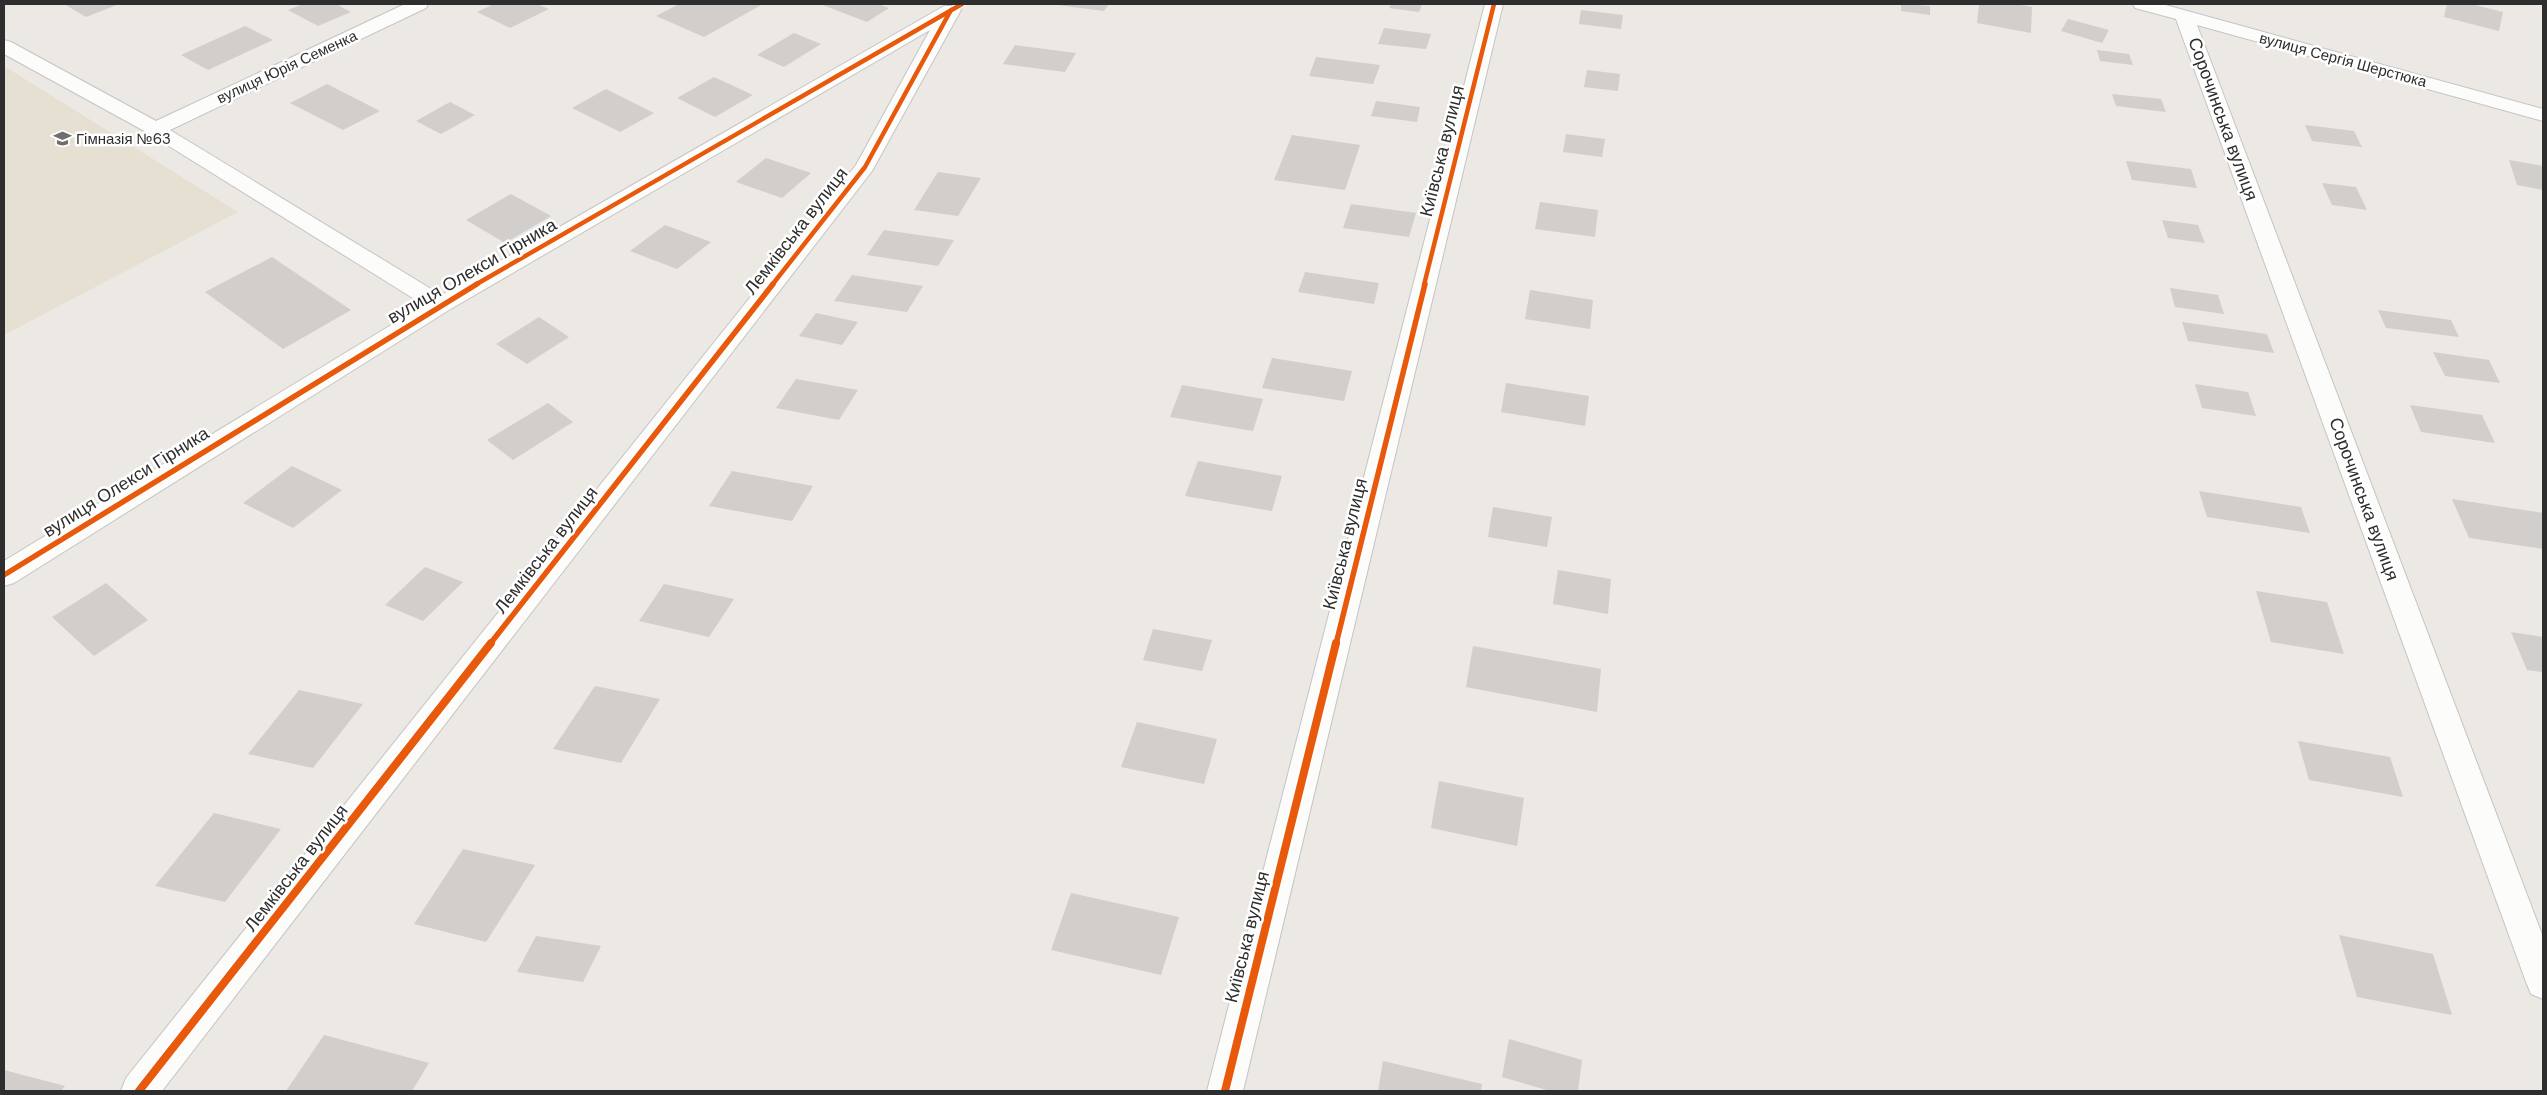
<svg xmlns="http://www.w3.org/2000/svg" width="2547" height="1095" font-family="'DM Sans',sans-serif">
	<rect width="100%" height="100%" fill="#ece8e4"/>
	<!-- education -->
	<path fill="#e6e0d3" d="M4,66L238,212L4,335Z"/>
	<!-- building -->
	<path fill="#d1cecb" d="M64,4H119L86,17Z
		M303,4H336L351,12L318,26L288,10Z
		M494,4H537L549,9L510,28L477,12Z
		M679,4H763L704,37L656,16Z
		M820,4H879L889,8L867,22Z
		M1049,4H1109L1104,11Z
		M1391,4H1422L1419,12L1389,8Z
		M1901,4L1930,6V15L1901,11Z
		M1979,4H2015L2032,7L2031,33L1977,23Z
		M2447,4H2471L2503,12L2499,31L2444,17Z
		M1581,10L1623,15L1621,29L1579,24Z
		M2068,19L2109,30L2102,43L2061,31Z
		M245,26L273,40L208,70L181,55Z
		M1384,28L1431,34L1426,49L1378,44Z
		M794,33L821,44L784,67L757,55Z
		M1015,45L1076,53L1065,72L1003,64Z
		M2097,50L2129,54L2133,65L2100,61Z
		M1316,57L1380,65L1373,84L1309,76Z
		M1587,70L1620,74L1618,91L1584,87Z
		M714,77L753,95L715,117L677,98Z
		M327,84L380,111L343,130L290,103Z
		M606,89L654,113L620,132L572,108Z
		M2112,94L2161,99L2166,112L2116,106Z
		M1376,101L1420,107L1417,122L1371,116Z
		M450,102L475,115L441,134L416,121Z
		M2305,125L2354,131L2362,147L2312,141Z
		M1566,134L1605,139L1602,157L1563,152Z
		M1292,135L1360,145L1345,190L1274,180Z
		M766,158L811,173L782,198L736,182Z
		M2509,160L2543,166V190L2517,185Z
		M2126,161L2191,169L2197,188L2132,180Z
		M938,172L981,178L958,216L914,210Z
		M2322,183L2356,187L2367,210L2332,205Z
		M511,194L551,216L505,243L466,220Z
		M1540,202L1598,210L1595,237L1535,229Z
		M1351,204L1416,213L1409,237L1343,228Z
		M2162,220L2198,225L2205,243L2168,238Z
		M665,225L711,242L677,269L630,251Z
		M884,230L954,240L938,266L867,255Z
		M272,257L351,310L283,349L205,292Z
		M1305,272L1379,283L1374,304L1298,292Z
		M852,275L923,286L907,312L834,301Z
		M2170,288L2218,295L2224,314L2175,307Z
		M1530,290L1593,300L1590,329L1525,319Z
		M2378,310L2451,320L2459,337L2386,328Z
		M816,313L858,322L842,345L799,336Z
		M539,317L569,337L527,364L496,344Z
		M2182,322L2267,334L2274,353L2188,341Z
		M2433,352L2489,360L2500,383L2445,376Z
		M1272,358L1352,371L1344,401L1262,388Z
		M796,379L858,390L839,420L776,408Z
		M1506,383L1589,396L1585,426L1501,412Z
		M2195,384L2248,392L2256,416L2202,408Z
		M1182,385L1263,399L1253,431L1170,417Z
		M548,403L573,422L513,460L487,440Z
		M2410,405L2482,415L2495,443L2421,432Z
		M1198,461L1282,476L1272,511L1185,496Z
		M292,466L342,490L293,528L243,503Z
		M732,471L813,486L792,521L709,506Z
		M2199,491L2301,507L2310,533L2207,517Z
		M2452,499L2543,513V549L2469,538Z
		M1493,507L1552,517L1547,547L1488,537Z
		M425,567L463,582L423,621L385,605Z
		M1558,570L1611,579L1608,614L1553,604Z
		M106,583L148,620L94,656L52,617Z
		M664,584L734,599L709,637L639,621Z
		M2256,591L2327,602L2344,654L2271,642Z
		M1153,629L1212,640L1202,671L1143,660Z
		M2511,632L2543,637V672L2527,670Z
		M1473,646L1601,669L1597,712L1466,687Z
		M595,686L660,699L621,763L553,749Z
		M299,690L363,704L313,768L248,754Z
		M1137,722L1217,739L1204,784L1121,767Z
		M2298,741L2390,757L2403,797L2309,780Z
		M1439,781L1524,798L1517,846L1431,828Z
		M214,813L281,829L225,902L155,886Z
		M463,849L535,865L486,942L414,924Z
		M1071,893L1179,917L1161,975L1051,950Z
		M2339,935L2433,954L2452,1015L2357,997Z
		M536,936L601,946L583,982L517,972Z
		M324,1035L429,1063L412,1091H286Z
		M1509,1039L1582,1060L1578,1091H1550L1502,1077Z
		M1383,1061L1482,1084L1481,1091H1378Z
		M4,1070L65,1086L61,1091H4Z"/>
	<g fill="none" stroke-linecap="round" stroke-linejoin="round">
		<defs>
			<path id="street" d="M405,4H428L426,8L170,130L441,295L944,6H959L961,10L872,171L162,1091H121L126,1078L856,165L930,30L449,310L14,583L4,586V561L424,305L148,133L4,54V40L11,42L156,121Z
				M1485,4H1503L1243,1091H1207Z
				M2133,4H2162L2543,109V121L2197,25L2543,937V999L2531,994L2526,982L2176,19L2135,8Z"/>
		</defs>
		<!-- street casing -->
		<use href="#street" stroke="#c5c4c5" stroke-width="2"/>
		<!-- street -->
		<use href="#street" fill="#fcfcfb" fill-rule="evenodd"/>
		<defs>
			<path id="cycleway-far2" d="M475,285L962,4
				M772,285L865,167L951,10
				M1424,285L1494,4"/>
			<path id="cycleway-far1" d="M4,575L477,284
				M490,644L773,284
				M1336,644L1425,284"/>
			<path id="cycleway" d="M139,1091L491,643
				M1225,1091L1336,643"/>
		</defs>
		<!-- cycleway-far2 casing -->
		<use href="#cycleway-far2" stroke="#fff" stroke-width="7"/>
		<!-- cycleway-far1 casing -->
		<use href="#cycleway-far1" stroke="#fff" stroke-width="9"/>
		<!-- cycleway casing -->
		<use href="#cycleway" stroke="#fff" stroke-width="11"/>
		<!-- cycleway-far2 -->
		<use href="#cycleway-far2" stroke="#e8590c" stroke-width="4.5"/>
		<!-- cycleway-far1 -->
		<use href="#cycleway-far1" stroke="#e8590c" stroke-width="5.5"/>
		<!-- cycleway -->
		<use href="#cycleway" stroke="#e8590c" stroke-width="8"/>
	</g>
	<!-- icons -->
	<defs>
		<symbol id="school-bare" viewBox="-9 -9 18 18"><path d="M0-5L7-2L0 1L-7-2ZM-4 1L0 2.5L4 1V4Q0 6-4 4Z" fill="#706f6e" stroke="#fff" stroke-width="2.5" paint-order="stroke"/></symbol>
	</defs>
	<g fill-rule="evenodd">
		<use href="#school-bare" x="50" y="126" width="25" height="25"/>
	</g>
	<g text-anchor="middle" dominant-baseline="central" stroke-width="5" stroke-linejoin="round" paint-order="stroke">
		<!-- far-street labels -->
		<g font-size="15" fill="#2e2e2e" stroke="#fff">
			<text transform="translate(2343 60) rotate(15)">вулиця Сергія Шерстюка</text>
			<text transform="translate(287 67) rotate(-25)">вулиця Юрія Семенка</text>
		</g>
		<!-- far-poi labels -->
		<g font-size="15" fill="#2e2e2e" stroke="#fff" text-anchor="start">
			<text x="76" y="139">Гімназія №63</text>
		</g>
		<!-- street labels -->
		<g font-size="18" fill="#2e2e2e" stroke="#fff">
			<text transform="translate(2223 119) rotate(70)">Сорочинська вулиця</text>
			<text transform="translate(1442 151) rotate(-76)">Київська вулиця</text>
			<text transform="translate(796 231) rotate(-52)">Лемківська вулиця</text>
			<text transform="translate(472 271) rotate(-30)">вулиця Олекси Гірника</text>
			<text transform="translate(126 482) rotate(-32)">вулиця Олекси Гірника</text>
			<text transform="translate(2364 499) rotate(70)">Сорочинська вулиця</text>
			<text transform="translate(1345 544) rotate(-76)">Київська вулиця</text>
			<text transform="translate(546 550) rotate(-52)">Лемківська вулиця</text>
			<text transform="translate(296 868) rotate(-52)">Лемківська вулиця</text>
			<text transform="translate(1247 937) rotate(-76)">Київська вулиця</text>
		</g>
	</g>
	<!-- border -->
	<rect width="2547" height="1095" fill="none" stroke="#2e2e2e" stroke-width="10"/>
</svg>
